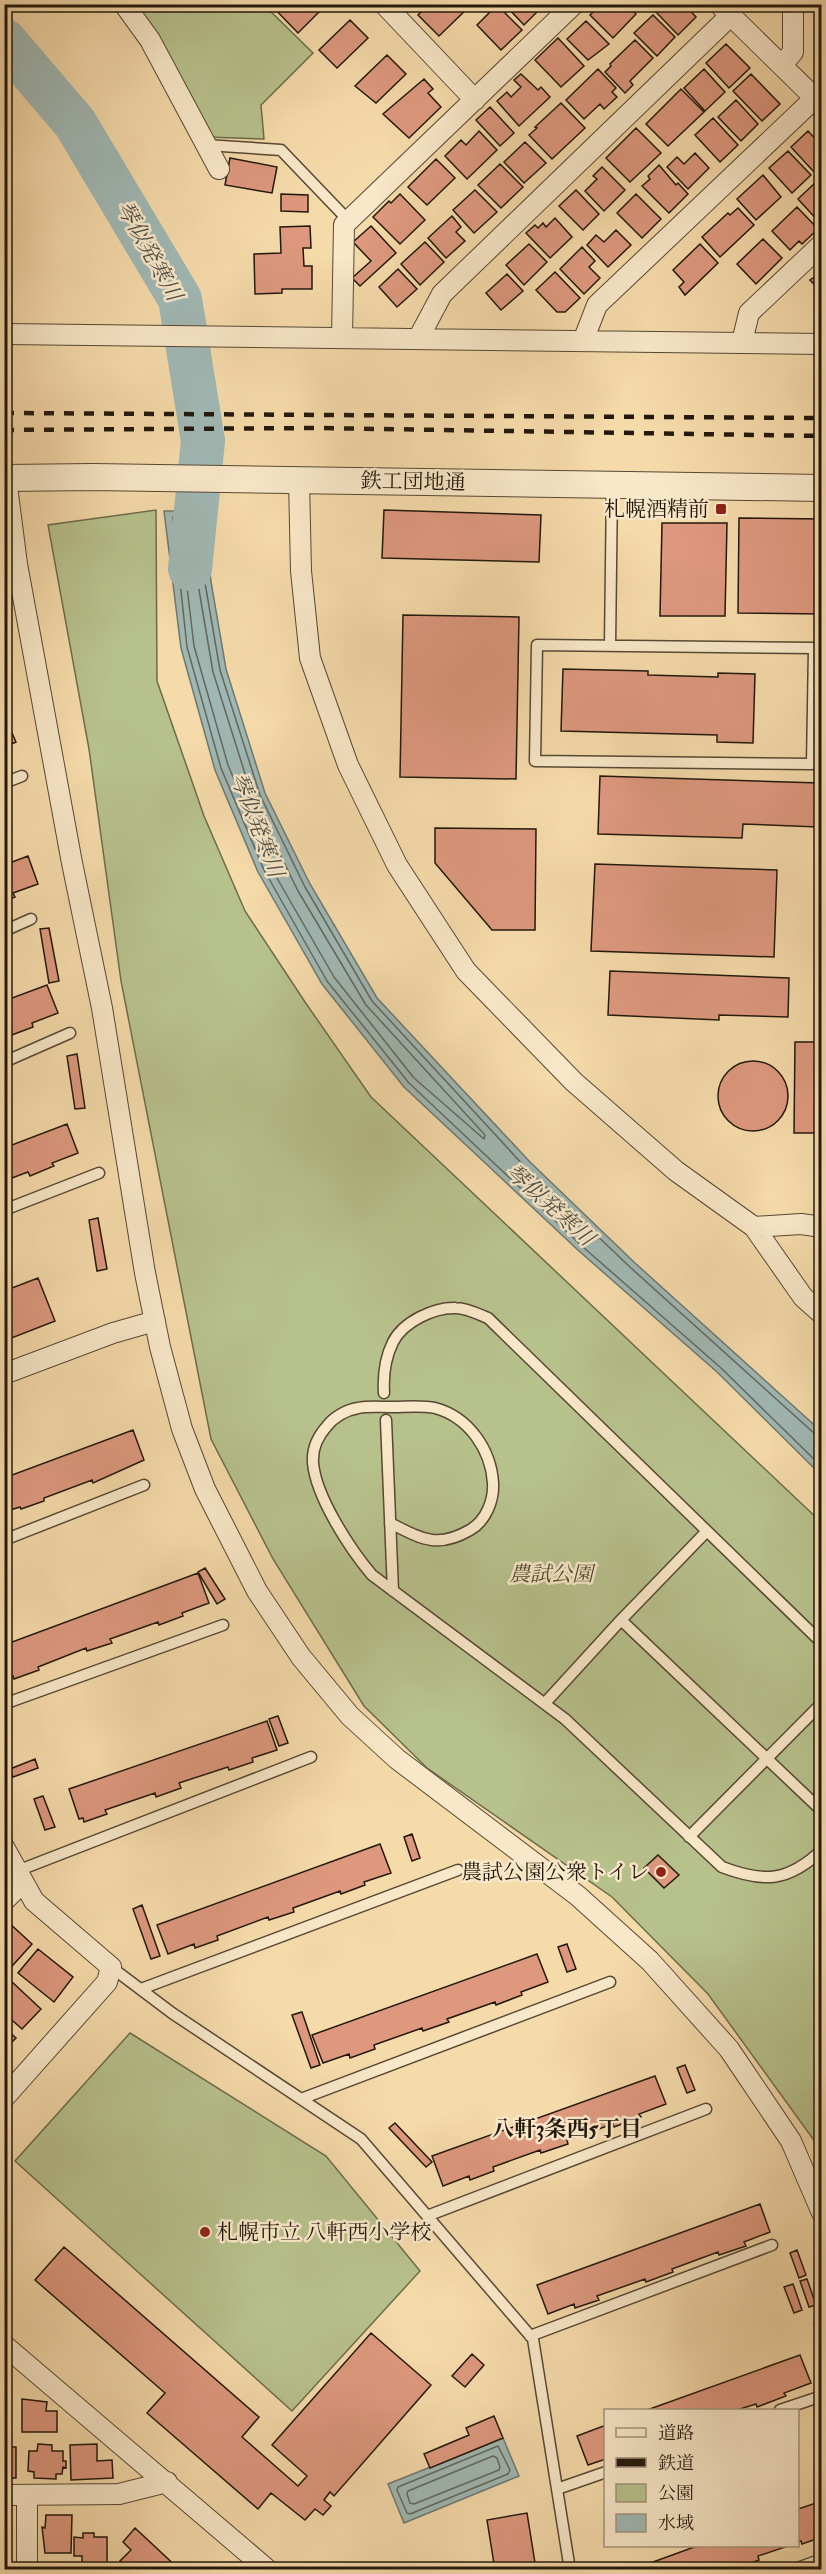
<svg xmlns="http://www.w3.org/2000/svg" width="826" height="2574" font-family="'IM FELL Double Pica','Noto Serif JP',serif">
	<rect width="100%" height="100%" fill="#f5daaa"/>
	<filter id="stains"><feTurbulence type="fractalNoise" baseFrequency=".00333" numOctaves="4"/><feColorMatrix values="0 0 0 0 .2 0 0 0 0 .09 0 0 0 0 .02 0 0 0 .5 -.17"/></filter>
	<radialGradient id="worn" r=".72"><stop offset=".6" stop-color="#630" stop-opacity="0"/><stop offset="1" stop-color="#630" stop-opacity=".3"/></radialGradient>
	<!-- green -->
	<path fill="#b7c18c" stroke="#6c6c4c" stroke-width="1.5" d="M165,5H264L313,53L261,105L264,139L206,137L140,12Z
		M156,510L157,681L204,816L245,911L305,1002L371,1097L821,1522V2150L708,1994L612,1897L427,1768L364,1706L273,1559L211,1439L121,981L89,749L48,525Z
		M130,2033L326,2156L420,2271L292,2411L15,2161Z"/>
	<!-- water -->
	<path fill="#a0b8b4" stroke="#6e7871" stroke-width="1.5" d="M164,511H204L211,582L226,669L265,793L310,884L377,998L530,1162L635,1263L821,1431V1475L717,1372L579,1251L404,1087L322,984L258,872L215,770L181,648Z
		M503,2438L519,2476L404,2523L388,2484Z"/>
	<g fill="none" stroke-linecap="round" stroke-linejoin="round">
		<!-- shore -->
		<path stroke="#616860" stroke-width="1.5" d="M183,524L192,527L198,584L213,672L253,799L298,891L366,1005L485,1135L484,1139L414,1078L334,977L270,866L228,765L194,646L180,528Z
			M822,1435L815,1434L631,1268L525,1167L372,1001L305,887L260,795L220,670L205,583L199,519L196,517H173L187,647L221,768L264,870L327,981L409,1083L583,1247L721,1368L822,1467
			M498,2446L510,2470L508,2474L410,2514L407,2513L397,2490L398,2487Z
			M493,2456L497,2458L500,2467L499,2470L414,2504L410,2503L407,2494L408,2491Z"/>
		<!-- river -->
		<path stroke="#a0b8b4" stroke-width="44" d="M4,40L75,123L180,299L203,441L190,569"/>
	</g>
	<!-- building -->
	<path fill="#dd987e" stroke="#22180c" stroke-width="1.5" d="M270,4H327L298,33Z
		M429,4H472L439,36L418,15Z
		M504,4H536L540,9L524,25Z
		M601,4H626L636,14L613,38L590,15Z
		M664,4H684L696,17L678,35L656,12Z
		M497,5L522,30L501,50L477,25Z
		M653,15L675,37L657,56L634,33Z
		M350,20L368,38L337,68L319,50Z
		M586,21L609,44L588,60L567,39Z
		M558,38L584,66L561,87L535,60Z
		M635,40L653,58L630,81L633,85L625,93L605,72L611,66L610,64Z
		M726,44L750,68L729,88L706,63Z
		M387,55L406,74L376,103L355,86Z
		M598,69L616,88L612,92L617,97L604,109L600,104L584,119L566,100Z
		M704,69L725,92L705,111L684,88Z
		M521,74L538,90L541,87L550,97L519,126L497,101L507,92L511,97L521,87L514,80Z
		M751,74L780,104L762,121L733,91Z
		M424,79L433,89L428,93L441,107L409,138L383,114Z
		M681,89L704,112L668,146L646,124Z
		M736,100L758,124L741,141L718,117Z
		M561,103L585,128L552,159L529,135L537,128L535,127Z
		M490,107L514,133L500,146L476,120Z
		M713,118L738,145L720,162L695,135Z
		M636,128L661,153L630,182L606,158Z
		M479,131L497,150L467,179L445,156L461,140L466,145Z
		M808,131L822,146V164L814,172L791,147Z
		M525,142L546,163L524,183L504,162Z
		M788,151L811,175L792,193L769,168Z
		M695,153L709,168L688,189L667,167L677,157L684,164Z
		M230,158L277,167L272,193L225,185Z
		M436,159L455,178L427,205L408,187Z
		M500,164L523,187L501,208L478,185Z
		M659,165L676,185L678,183L688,194L669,213L642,186L650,179L648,176Z
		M602,167L625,190L604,211L585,191L597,179L593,176Z
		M763,175L781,197L756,220L737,199Z
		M817,181L822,186L820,223L798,199Z
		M475,190L497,212L474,233L453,210Z
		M576,190L599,214L583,230L559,206Z
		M281,194L308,195V212L281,211Z
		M400,194L425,220L400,244L373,217L389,201L391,203Z
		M636,194L661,219L642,238L617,213Z
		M797,207L818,229L802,244L799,241L790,250L772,231Z
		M738,208L754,225L720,257L702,237L728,213L730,215Z
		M452,216L461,227L456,232L465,241L446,258L428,238Z
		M555,218L572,237L550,258L526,233L535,225L538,228L543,223L546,227Z
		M310,226L311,248H303L304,266H312V289H282V293L255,294L254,254L281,253L280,227Z
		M371,226L396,253L360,286L352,278L371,261L353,242Z
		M616,230L631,245L608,267L587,245L596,235L604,242Z
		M763,239L782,258L756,284L737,264Z
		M425,242L444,262L420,285L401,264Z
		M529,244L547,262L524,285L506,265Z
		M700,244L718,263L685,295L679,287L684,282L673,270Z
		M582,247L595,261L589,267L600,278L584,294L560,269Z
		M398,269L417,289L397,307L379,287Z
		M555,272L580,298L565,312H557L536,290Z
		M822,272V292L810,280Z
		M507,274L523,291L501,310L486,293Z
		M384,510L541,515L539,562L382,558Z
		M739,518L822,519V614L738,613Z
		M662,523H727L725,616H660Z
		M403,615L519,617L516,779L400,777Z
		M563,669L648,671V675L718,677V673L755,674L753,743L717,742V735L561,731Z
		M4,715L16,742L4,747Z
		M600,776L820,783L818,827L743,824L742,838L598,834Z
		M435,828L536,829L535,930H492L435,863Z
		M28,856L38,884L13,893L15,897L4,901V865Z
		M595,864L777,870L774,957L591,951Z
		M49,928L59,981L49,983L40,929Z
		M819,943H822V1022H818Z
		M610,971L789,978L788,1017L719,1015V1020L608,1015Z
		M47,985L58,1013L32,1023L33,1027L9,1036L7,1033L4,1034V1001Z
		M795,1042H822V1133H794Z
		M77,1054L85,1108L75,1109L67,1056Z
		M718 1096a35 35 0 1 1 70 0a35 35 0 1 1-70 0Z
		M67,1124L78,1153L52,1163L54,1166L30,1176L28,1172L4,1181V1148Z
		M98,1218L107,1269L97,1271L89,1220Z
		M38,1278L55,1321L4,1341V1291Z
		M133,1430L144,1460L93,1483L92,1480L44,1498V1501L21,1509L20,1507L4,1512V1478Z
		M205,1568L225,1599L217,1604L198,1572Z
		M198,1573L209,1603L182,1613L183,1616L159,1625L158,1622L110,1639L112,1643L87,1651L86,1648L38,1667L39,1670L14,1679L13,1676L4,1679V1645Z
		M278,1716L288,1743L279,1746L269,1719Z
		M267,1721L277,1750L252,1758L253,1762L229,1770L228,1767L179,1783L181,1788L156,1797L155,1793L105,1810L107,1814L84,1822L83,1818L79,1819L69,1789Z
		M35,1759L38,1768L13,1777L10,1769Z
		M43,1796L55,1827L45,1830L34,1799Z
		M412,1834L420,1858L412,1861L404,1837Z
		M380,1844L391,1873L364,1882L365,1885L341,1894L340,1891L293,1908L294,1912L269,1920L268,1917L217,1936L218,1940L195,1948L194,1944L168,1954L157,1925Z
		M658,1855L679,1875L664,1888L644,1868Z
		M142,1905L160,1956L151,1959L133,1909Z
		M7,1921L32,1944L4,1975V1924Z
		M567,1944L576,1969L567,1972L558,1947Z
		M38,1949L73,1977L54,2002L18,1973Z
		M537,1954L548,1982L521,1992L522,1995L496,2005L495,2002L447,2019L449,2022L423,2031L422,2028L374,2045L375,2049L350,2058L349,2054L323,2063L312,2035Z
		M11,1981L41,2009L22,2029L4,2013V1988Z
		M302,2012L320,2065L311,2068L292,2015Z
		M4,2027L16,2038L4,2050Z
		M685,2065L695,2090L687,2093L677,2068Z
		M655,2076L666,2104L639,2114L641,2117L614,2127L613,2124L567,2140L568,2144L541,2153L540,2150L493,2167L494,2171L470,2180L469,2176L443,2186L432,2156Z
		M395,2123L432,2162L426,2167L389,2128Z
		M760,2204L770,2232L744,2242L746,2246L719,2255L718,2252L672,2269L673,2272L646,2282L645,2279L597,2296L599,2300L575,2308L574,2304L548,2314L537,2285Z
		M64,2247L259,2417L242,2437L298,2486L307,2476L272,2445L371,2333L431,2385L334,2496L330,2492L324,2500L331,2506L323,2515L315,2509L305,2520L271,2493L258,2509L147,2413L165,2393L35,2280Z
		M797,2250L806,2275L799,2278L790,2253Z
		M807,2279L816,2305L809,2307L800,2281Z
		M793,2284L802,2310L794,2313L784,2287Z
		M822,2320V2346L814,2323Z
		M472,2354L484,2365L465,2387L452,2376Z
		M800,2355L811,2383L784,2393L786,2396L757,2407L756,2404L737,2410H647Z
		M4,2395H11V2432H4Z
		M22,2399L47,2402L46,2411H57V2432H22Z
		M494,2416L503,2438L430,2468L424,2454L469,2435L466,2428Z
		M606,2425V2459L588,2465L577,2436Z
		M38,2444L52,2445V2451H63V2461H66V2468L63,2467L62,2474H56V2479L34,2478V2472L28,2471L29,2451H37Z
		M97,2444V2461L112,2460L113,2478L71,2480L70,2445Z
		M4,2447H16V2478H4Z
		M822,2501V2537L802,2544L801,2541L798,2542V2509Z
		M527,2513L536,2569L495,2570L487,2520Z
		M46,2515H72L71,2553H45L42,2527L45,2528Z
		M135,2528L180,2570H125L127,2567L120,2561L131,2550L123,2542Z
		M83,2533H94V2537H107V2570H82V2556H74V2537L83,2538Z
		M697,2546H788L758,2556L759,2560L732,2570L728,2567L722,2570H631Z"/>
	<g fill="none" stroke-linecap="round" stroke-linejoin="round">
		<defs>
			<path id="service" d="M206,145L281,150L349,221
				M537,645L814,648L812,764L535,761Z
				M610,646L612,485
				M4,783L22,776
				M4,931L31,919
				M4,1062L70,1033
				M4,1210L99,1173
				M384,1393C383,1376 385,1358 393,1342C403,1322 434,1307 456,1308C466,1308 478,1314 488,1318L822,1643
				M386,1420L393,1591
				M390,1523C422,1539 437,1549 470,1530C486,1521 494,1500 493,1483C491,1450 469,1417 435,1408C422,1405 404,1407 390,1407C379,1407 368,1406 358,1408C346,1410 334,1417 327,1426C318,1436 312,1449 313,1463C316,1497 350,1549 372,1575L565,1719L722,1867C764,1883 788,1882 822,1850
				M4,1540L144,1485
				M621,1620L707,1531
				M545,1703L621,1620L822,1811
				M4,1704L223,1625
				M689,1837L822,1703
				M17,1871L311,1757
				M111,1967L172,2013L361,2139L533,2339L570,2570
				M141,1989L458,1870
				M301,2099L610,1982
				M427,2216L706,2109
				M530,2336L772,2245
				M780,2410L822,2396
				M557,2489L606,2472
				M792,2570L822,2559"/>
			<path id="minor" d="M124,4L150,40L219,169
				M384,4L475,100
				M719,4L822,105
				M782,65L793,52V4
				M4,334L822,344
				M342,338L344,225L574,4
				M418,339L442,294L730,16
				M583,341L597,305L815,98
				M742,342L749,313L822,244
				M6,478L17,564L72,863L102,1008L145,1273L160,1347L182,1429L205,1489L257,1591L301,1657L350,1716L397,1759L578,1896L650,1961L729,2049L791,2141L822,2213
				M299,480L301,571L310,658L348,765L397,865L466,971L574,1082L676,1171L754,1227L803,1297L822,1314
				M754,1227L801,1224L822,1227
				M4,1374L113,1333L155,1321
				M4,1847L34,1901L111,1967L107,1982L4,2098
				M4,1901L23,1882
				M4,2345L268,2570
				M4,2495L119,2494L167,2482
				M27,2495V2570"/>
			<path id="tertiary" d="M4,478L93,477L822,488"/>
		</defs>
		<!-- service casing -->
		<use href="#service" stroke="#574834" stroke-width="13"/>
		<!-- minor casing -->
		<use href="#minor" stroke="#574834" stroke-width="22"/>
		<!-- tertiary casing -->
		<use href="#tertiary" stroke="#574834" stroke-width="28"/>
		<!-- service -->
		<use href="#service" stroke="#f8e7c8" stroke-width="10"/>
		<!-- minor -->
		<use href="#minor" stroke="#f8e7c8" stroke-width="20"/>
		<!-- tertiary -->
		<use href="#tertiary" stroke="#f8e7c8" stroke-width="26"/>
		<!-- rail -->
		<path stroke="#22180c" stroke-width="4.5" stroke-dasharray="10 10" stroke-linecap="butt" d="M4,413L822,418
			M4,430L318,428L822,436"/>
	</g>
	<!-- markers -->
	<g fill="#8f2418" stroke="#f8e7c8" stroke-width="2">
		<rect x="715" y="503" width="12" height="12" rx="3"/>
		<circle cx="661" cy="1872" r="6"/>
		<circle cx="205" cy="2232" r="6"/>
	</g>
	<g text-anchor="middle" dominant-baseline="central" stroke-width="5" stroke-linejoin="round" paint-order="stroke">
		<!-- street labels -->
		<g font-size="21" fill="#22180c" stroke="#f8e7c8">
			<text transform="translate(413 482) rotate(1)">鉄工団地通</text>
		</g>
		<!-- poi labels -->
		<g font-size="21" fill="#22180c" stroke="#f8e7c8" text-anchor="end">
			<text x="709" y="509">札幌酒精前</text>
			<text x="649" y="1872">農試公園公衆トイレ</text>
			<text x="217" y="2232" text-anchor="start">札幌市立 八軒西小学校</text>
		</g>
		<!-- park labels -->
		<g font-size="21" font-style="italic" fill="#4f4b32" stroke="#f8e7c8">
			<text x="551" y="1574">農試公園</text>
		</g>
		<!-- water labels -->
		<g font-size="22" font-style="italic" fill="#4e5047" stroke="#f8e7c8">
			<text transform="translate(149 251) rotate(61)">琴似発寒川</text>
			<text transform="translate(257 825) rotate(69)">琴似発寒川</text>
			<text transform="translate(550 1205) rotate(42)">琴似発寒川</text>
		</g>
		<!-- neighbourhood labels -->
		<g font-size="22" font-weight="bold" fill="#22180c" stroke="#f8e7c8">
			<text x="567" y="2129">八軒3条西5丁目</text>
		</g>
	</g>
	<!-- margin -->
	<rect width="826" height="2574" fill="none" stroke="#f5daaa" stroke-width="24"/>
	<rect x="6" y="6" width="814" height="2562" fill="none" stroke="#22180c" stroke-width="3"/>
	<rect x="12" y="12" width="802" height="2550" fill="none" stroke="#22180c" stroke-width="1.5"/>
	<!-- legend -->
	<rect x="604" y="2409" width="195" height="138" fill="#f8e7c8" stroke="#a2947d" stroke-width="1.5"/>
	<rect x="616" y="2428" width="30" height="9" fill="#f8e7c8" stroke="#a2947d" stroke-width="1.5"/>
	<text x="658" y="2439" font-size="18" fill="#22180c">道路</text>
	<rect x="616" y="2458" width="30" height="9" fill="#22180c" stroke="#a2947d" stroke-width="1.5"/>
	<text x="658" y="2469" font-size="18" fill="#22180c">鉄道</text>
	<rect x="616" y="2484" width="30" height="18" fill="#b7c18c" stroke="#a2947d" stroke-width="1.5"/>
	<text x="658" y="2499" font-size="18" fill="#22180c">公園</text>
	<rect x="616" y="2514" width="30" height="18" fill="#a0b8b4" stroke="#a2947d" stroke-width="1.5"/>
	<text x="658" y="2529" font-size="18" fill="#22180c">水域</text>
	<rect width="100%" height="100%" filter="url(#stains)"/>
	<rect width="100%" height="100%" fill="url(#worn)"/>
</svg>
